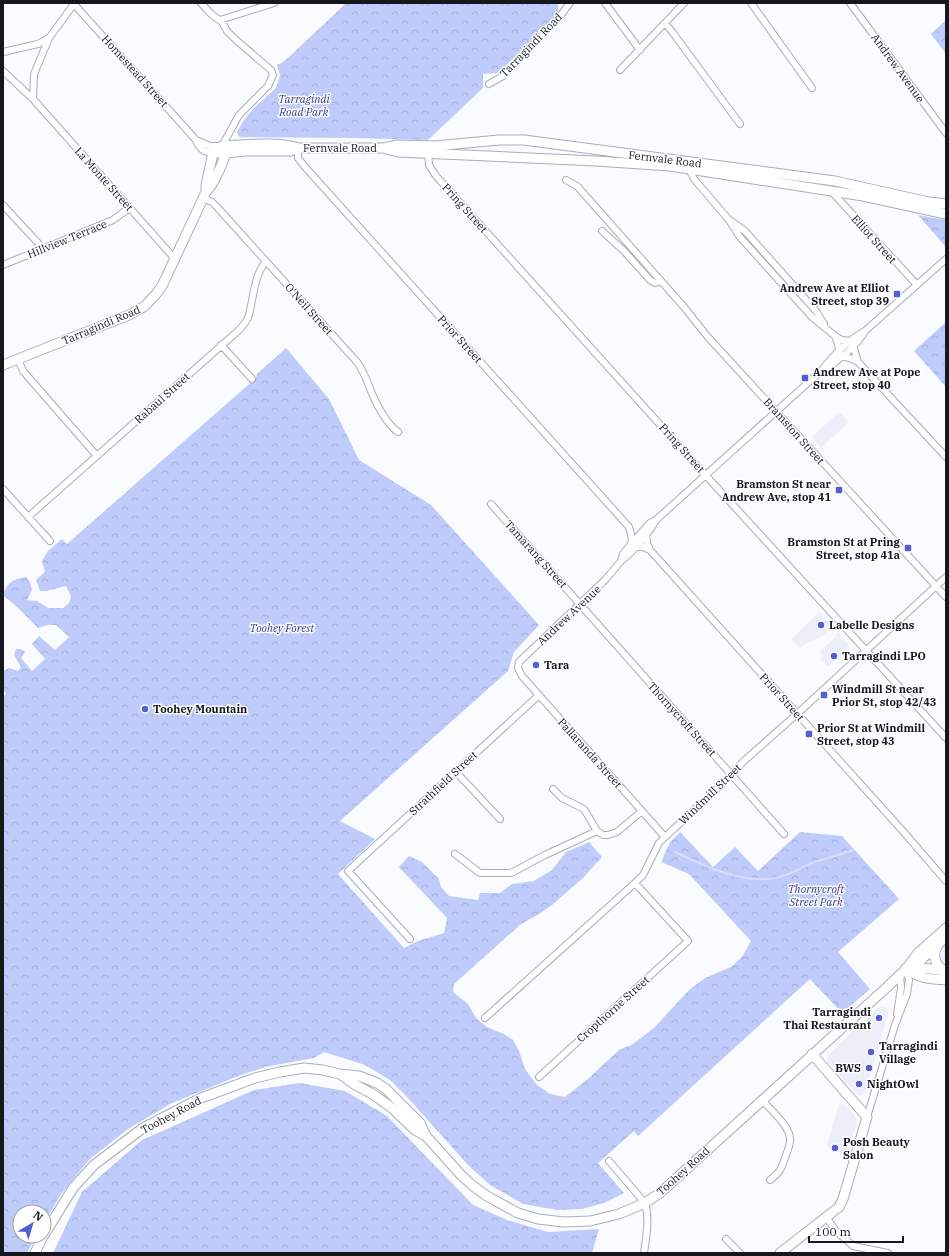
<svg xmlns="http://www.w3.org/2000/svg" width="949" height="1256" font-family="'IBM Plex Serif',serif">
	<defs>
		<pattern id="forest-crowns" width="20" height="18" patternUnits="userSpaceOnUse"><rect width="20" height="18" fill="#bfcbfa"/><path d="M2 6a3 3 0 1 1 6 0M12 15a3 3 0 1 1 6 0" fill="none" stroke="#a3aed6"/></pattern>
	</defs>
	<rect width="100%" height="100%" fill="#fafbff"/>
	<!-- built -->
	<path fill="#eceff9" d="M839,412L849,422L821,448L812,437Z
		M819,612L833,627L823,636L805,644L800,648L791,639Z
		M838,632L848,645L847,650L828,667L820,659L822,657L820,651L835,638V636Z
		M946,944V963L943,960L941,957L943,948Z
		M880,1006L886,1008L889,1011L865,1093L859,1096L827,1062L828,1055Z
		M839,1104L844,1105L854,1114L857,1122L849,1149L843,1153L829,1149L827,1145Z"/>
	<!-- forest -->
	<path fill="url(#forest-crowns)" d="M342,3H558V12L499,73L483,74V88L428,140L357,138L239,137L237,132L244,120L253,109L276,88L280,76L277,64H280L288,58L344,5Z
		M946,20V54L931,34Z
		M918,215L946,220L945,246Z
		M946,322V387L914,351Z
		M286,348L329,399L359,460L431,505L539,625L514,652L508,671L340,821L375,839L338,874L404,948L418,941L444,933L447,918L399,867L409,856L422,862L439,879L441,887L449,896L478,900L480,893H500L512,884L534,881L552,870L566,852L589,842L602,857L583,878L552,905L539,914L521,924L454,984L453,992L468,1004L476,1018L487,1027L504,1034L513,1040L519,1051L525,1069L537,1085L550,1094L565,1097L589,1078L619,1050L633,1044L654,1028L689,990L705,978L731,967L742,957L751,941L689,874L661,862L670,842L680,832L713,867L735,847L758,871L800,832L842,836L899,899L838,952L870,989L842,1013L810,979L638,1136L634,1131L598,1163L624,1193L604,1203L582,1209L557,1210L523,1204L490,1185L468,1165L408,1098L390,1080L365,1065L324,1052L314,1058L265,1067L238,1076L170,1104L128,1129L90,1159L61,1194L44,1223V1212H20V1236H36L27,1253H3V697L6,694L3,688V671L9,668L18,671L21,667L14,655L16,649H21L25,652L21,658L32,671L45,659L32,644L39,636L55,650L69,637L56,625H48L38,628L16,606L3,595V594C9,581 12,580 26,577L30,582L32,590L27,600L37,601L48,608H63L69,603L71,596L66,586L46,591H40L36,580L45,572L42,561L48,551L62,539L67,544L256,378L257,374Z
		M300,1083L345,1091L387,1116L473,1205L507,1220L548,1232L599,1229L592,1253H53L82,1192L142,1140L254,1090Z"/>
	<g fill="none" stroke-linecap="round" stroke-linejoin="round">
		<!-- stream -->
		<path stroke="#d6defb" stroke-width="2" d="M675,852C702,865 738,882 769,879C784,878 798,869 812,863C826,858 840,855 853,850"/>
		<defs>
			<path id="street" d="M73,3L196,140C199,149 204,152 213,153
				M605,3L640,50
				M751,3L812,88
				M850,3L946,133
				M220,20L274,3
				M665,23L673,33L740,124
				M3,52L38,44L49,38L74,4
				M620,70L684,3
				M3,71L33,99L175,259
				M489,84L503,76L560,16L570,3
				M33,99L34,74L49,38
				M196,140L210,146H222L239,115L268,86L273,75L271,70L236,40L227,31L222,22L211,14L201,3
				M298,148V158L305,167L629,527L631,534L632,543
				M428,153L429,165L436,176L700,469L946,738
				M692,167L691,173L694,179L729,220L740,237L812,317L835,336L842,340L851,341
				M566,180L577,186L684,307L707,336L946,597
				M832,192L917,285
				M203,198L212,202L216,206L357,362C365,373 368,384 373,396C379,409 387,424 398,432
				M3,205L39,244L41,250
				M731,221L745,231L816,311L824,324
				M602,231L624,251L650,280L655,283L661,281
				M3,265L113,220L129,208
				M835,336L838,344L839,352
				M221,345L252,379
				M853,345L858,362
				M842,356L850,358L858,362L946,457
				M18,359L23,371L97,456
				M824,369C837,363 858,344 865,331
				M3,489L50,541
				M491,504L784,834
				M28,517L239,330L245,323L248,318C254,299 253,277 266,261
				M646,534L647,543L650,550L901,829L946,881
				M635,547H643L650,550
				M621,561C632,553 650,532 656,520
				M456,772L500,819
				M553,789L562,798L584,809L597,831L603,835H608L617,832L642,811
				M665,837L522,676L518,668L519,662L605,580L621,561L623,554L632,543L650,523L656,520L821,371C833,356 848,340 865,331L946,259
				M455,854L480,873H511L545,855L597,831
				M410,939L348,871L539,695
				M897,1014L901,988L900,974
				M485,1018L635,883L643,875L659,843L665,837L718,788L745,760L797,714L946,577
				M539,1077L688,941L635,883
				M762,1100C770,1109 791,1127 790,1140C790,1145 788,1150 786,1155C782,1167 781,1172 770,1180
				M867,1117L895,1025L907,994L909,980L906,968
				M609,1161L645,1203C650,1219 646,1237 644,1253
				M826,1217L836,1231L853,1246L888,1253
				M726,1239L740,1253"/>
			<path id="secondary" d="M222,146C242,145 280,141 298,148H383L398,145L435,146L499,140H524L835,181L929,202L946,204
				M386,149L398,152L596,161L670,166L863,196L946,214
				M213,153H226L245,151H291L294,149
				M206,192V185L213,153L218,150
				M3,365L129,315L145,306L156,294L162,286L206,192C216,181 221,166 226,153L222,146
				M938,945C932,954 934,965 945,971
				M910,966L921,960L946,937
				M906,968C920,979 929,979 946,980
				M910,968H923L946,971
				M340,1074L354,1084L374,1095L392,1108L415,1130L426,1136
				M44,1235L73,1188L94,1165L143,1128L201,1098L255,1078L280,1072L304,1068L323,1070L340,1074L359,1076L377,1083L386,1089L420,1123L426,1136L461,1175L473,1186L487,1196L518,1213L538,1219L564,1222L590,1221L619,1214L645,1203L660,1193L670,1184L886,988L907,968L918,953L946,928
				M35,1253L43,1236
				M780,1253L839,1207L843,1199L867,1117L812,1054"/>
		</defs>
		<!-- street casing -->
		<use href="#street" stroke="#a8acbd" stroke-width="8"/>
		<!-- secondary casing -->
		<use href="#secondary" stroke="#a8acbd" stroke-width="11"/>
		<!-- street -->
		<use href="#street" stroke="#fff" stroke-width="6"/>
		<!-- secondary -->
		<use href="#secondary" stroke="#fff" stroke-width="9"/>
	</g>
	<!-- markers -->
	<g fill="#525fd6" stroke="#fff" stroke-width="1.5">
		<rect x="893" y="290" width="8" height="8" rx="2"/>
		<rect x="801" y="374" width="8" height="8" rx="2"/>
		<rect x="835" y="486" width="8" height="8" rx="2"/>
		<rect x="904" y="544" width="8" height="8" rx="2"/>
		<circle cx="821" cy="625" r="4"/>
		<circle cx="834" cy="656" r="4"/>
		<circle cx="536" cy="665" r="4"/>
		<rect x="820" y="691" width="8" height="8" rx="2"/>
		<circle cx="145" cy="709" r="4"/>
		<rect x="805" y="730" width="8" height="8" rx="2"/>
		<circle cx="879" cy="1018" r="4"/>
		<circle cx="871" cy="1052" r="4"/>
		<circle cx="869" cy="1068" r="4"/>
		<circle cx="859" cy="1084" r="4"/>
		<circle cx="835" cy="1148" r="4"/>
	</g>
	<g text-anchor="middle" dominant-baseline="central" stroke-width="3" stroke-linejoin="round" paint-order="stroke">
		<!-- street labels -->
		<g font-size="11" fill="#16171d" stroke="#fff">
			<text transform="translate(531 45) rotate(-46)">Tarragindi Road</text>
			<text transform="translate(898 68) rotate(54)">Andrew Avenue</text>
			<text transform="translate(135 71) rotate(48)">Homestead Street</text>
			<text x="340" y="148">Fernvale Road</text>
			<text transform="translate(665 159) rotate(7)">Fernvale Road</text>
			<text transform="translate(104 179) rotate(48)">La Monte Street</text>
			<text transform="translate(465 208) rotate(48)">Pring Street</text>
			<text transform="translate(67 239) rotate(-22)">Hillview Terrace</text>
			<text transform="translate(874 239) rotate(48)">Elliot Street</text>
			<text transform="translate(309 309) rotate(48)">O'Neil Street</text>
			<text transform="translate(101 325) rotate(-23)">Tarragindi Road</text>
			<text transform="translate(460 339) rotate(48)">Prior Street</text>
			<text transform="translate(162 398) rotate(-42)">Rabaul Street</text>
			<text transform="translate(794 431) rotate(48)">Bramston Street</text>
			<text transform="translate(682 448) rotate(48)">Pring Street</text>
			<text transform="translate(536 554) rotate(48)">Tamarang Street</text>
			<text transform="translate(569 615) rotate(-43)">Andrew Avenue</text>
			<text transform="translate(782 697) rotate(48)">Prior Street</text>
			<text transform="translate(682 719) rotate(48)">Thornycroft Street</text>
			<text transform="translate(590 753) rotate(48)">Pallaranda Street</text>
			<text transform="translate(443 783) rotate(-43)">Strathfield Street</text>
			<text transform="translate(710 794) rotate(-44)">Windmill Street</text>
			<text transform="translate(613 1009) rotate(-42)">Cropthorne Street</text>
			<text transform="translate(171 1115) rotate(-28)">Toohey Road</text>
			<text transform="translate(683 1171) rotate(-42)">Toohey Road</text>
		</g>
		<!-- park labels -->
		<g font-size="11" font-style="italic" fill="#323a8a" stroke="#fff">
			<text x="304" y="99">Tarragindi<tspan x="304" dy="13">Road Park</tspan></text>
			<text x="282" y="628">Toohey Forest</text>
			<text x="816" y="889">Thornycroft<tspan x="816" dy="13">Street Park</tspan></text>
		</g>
		<!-- poi labels -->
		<g font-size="11" font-weight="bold" fill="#16171d" stroke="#fff" text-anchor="start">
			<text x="889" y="288" text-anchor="end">Andrew Ave at Elliot<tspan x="889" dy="13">Street, stop 39</tspan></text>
			<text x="813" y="372">Andrew Ave at Pope<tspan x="813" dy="13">Street, stop 40</tspan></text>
			<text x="831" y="484" text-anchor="end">Bramston St near<tspan x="831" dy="13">Andrew Ave, stop 41</tspan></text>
			<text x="900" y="542" text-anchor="end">Bramston St at Pring<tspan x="900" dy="13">Street, stop 41a</tspan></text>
			<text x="829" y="625">Labelle Designs</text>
			<text x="842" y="656">Tarragindi LPO</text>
			<text x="544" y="665">Tara</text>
			<text x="832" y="689">Windmill St near<tspan x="832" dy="13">Prior St, stop 42/43</tspan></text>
			<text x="153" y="709">Toohey Mountain</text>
			<text x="817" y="728">Prior St at Windmill<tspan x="817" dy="13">Street, stop 43</tspan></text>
			<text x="871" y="1012" text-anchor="end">Tarragindi<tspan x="871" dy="13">Thai Restaurant</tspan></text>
			<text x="879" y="1046">Tarragindi<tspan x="879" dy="13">Village</tspan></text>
			<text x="861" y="1068" text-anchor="end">BWS</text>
			<text x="867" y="1084">NightOwl</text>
			<text x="843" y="1142">Posh Beauty<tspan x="843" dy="13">Salon</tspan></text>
		</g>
	</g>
	<!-- border -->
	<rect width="949" height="1256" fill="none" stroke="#16171d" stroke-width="8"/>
	<!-- north arrow -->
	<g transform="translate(32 1224) rotate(38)"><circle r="19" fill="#ffffff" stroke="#a2a2a5"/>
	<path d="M0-3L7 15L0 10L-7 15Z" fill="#525fd6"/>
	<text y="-6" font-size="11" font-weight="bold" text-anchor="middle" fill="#16171d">N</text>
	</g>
	<!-- scale -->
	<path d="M809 1236v6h94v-6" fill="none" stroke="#16171d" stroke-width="2"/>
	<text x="815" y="1236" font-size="12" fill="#16171d" stroke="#ffffff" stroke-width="3" paint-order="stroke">100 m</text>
</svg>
